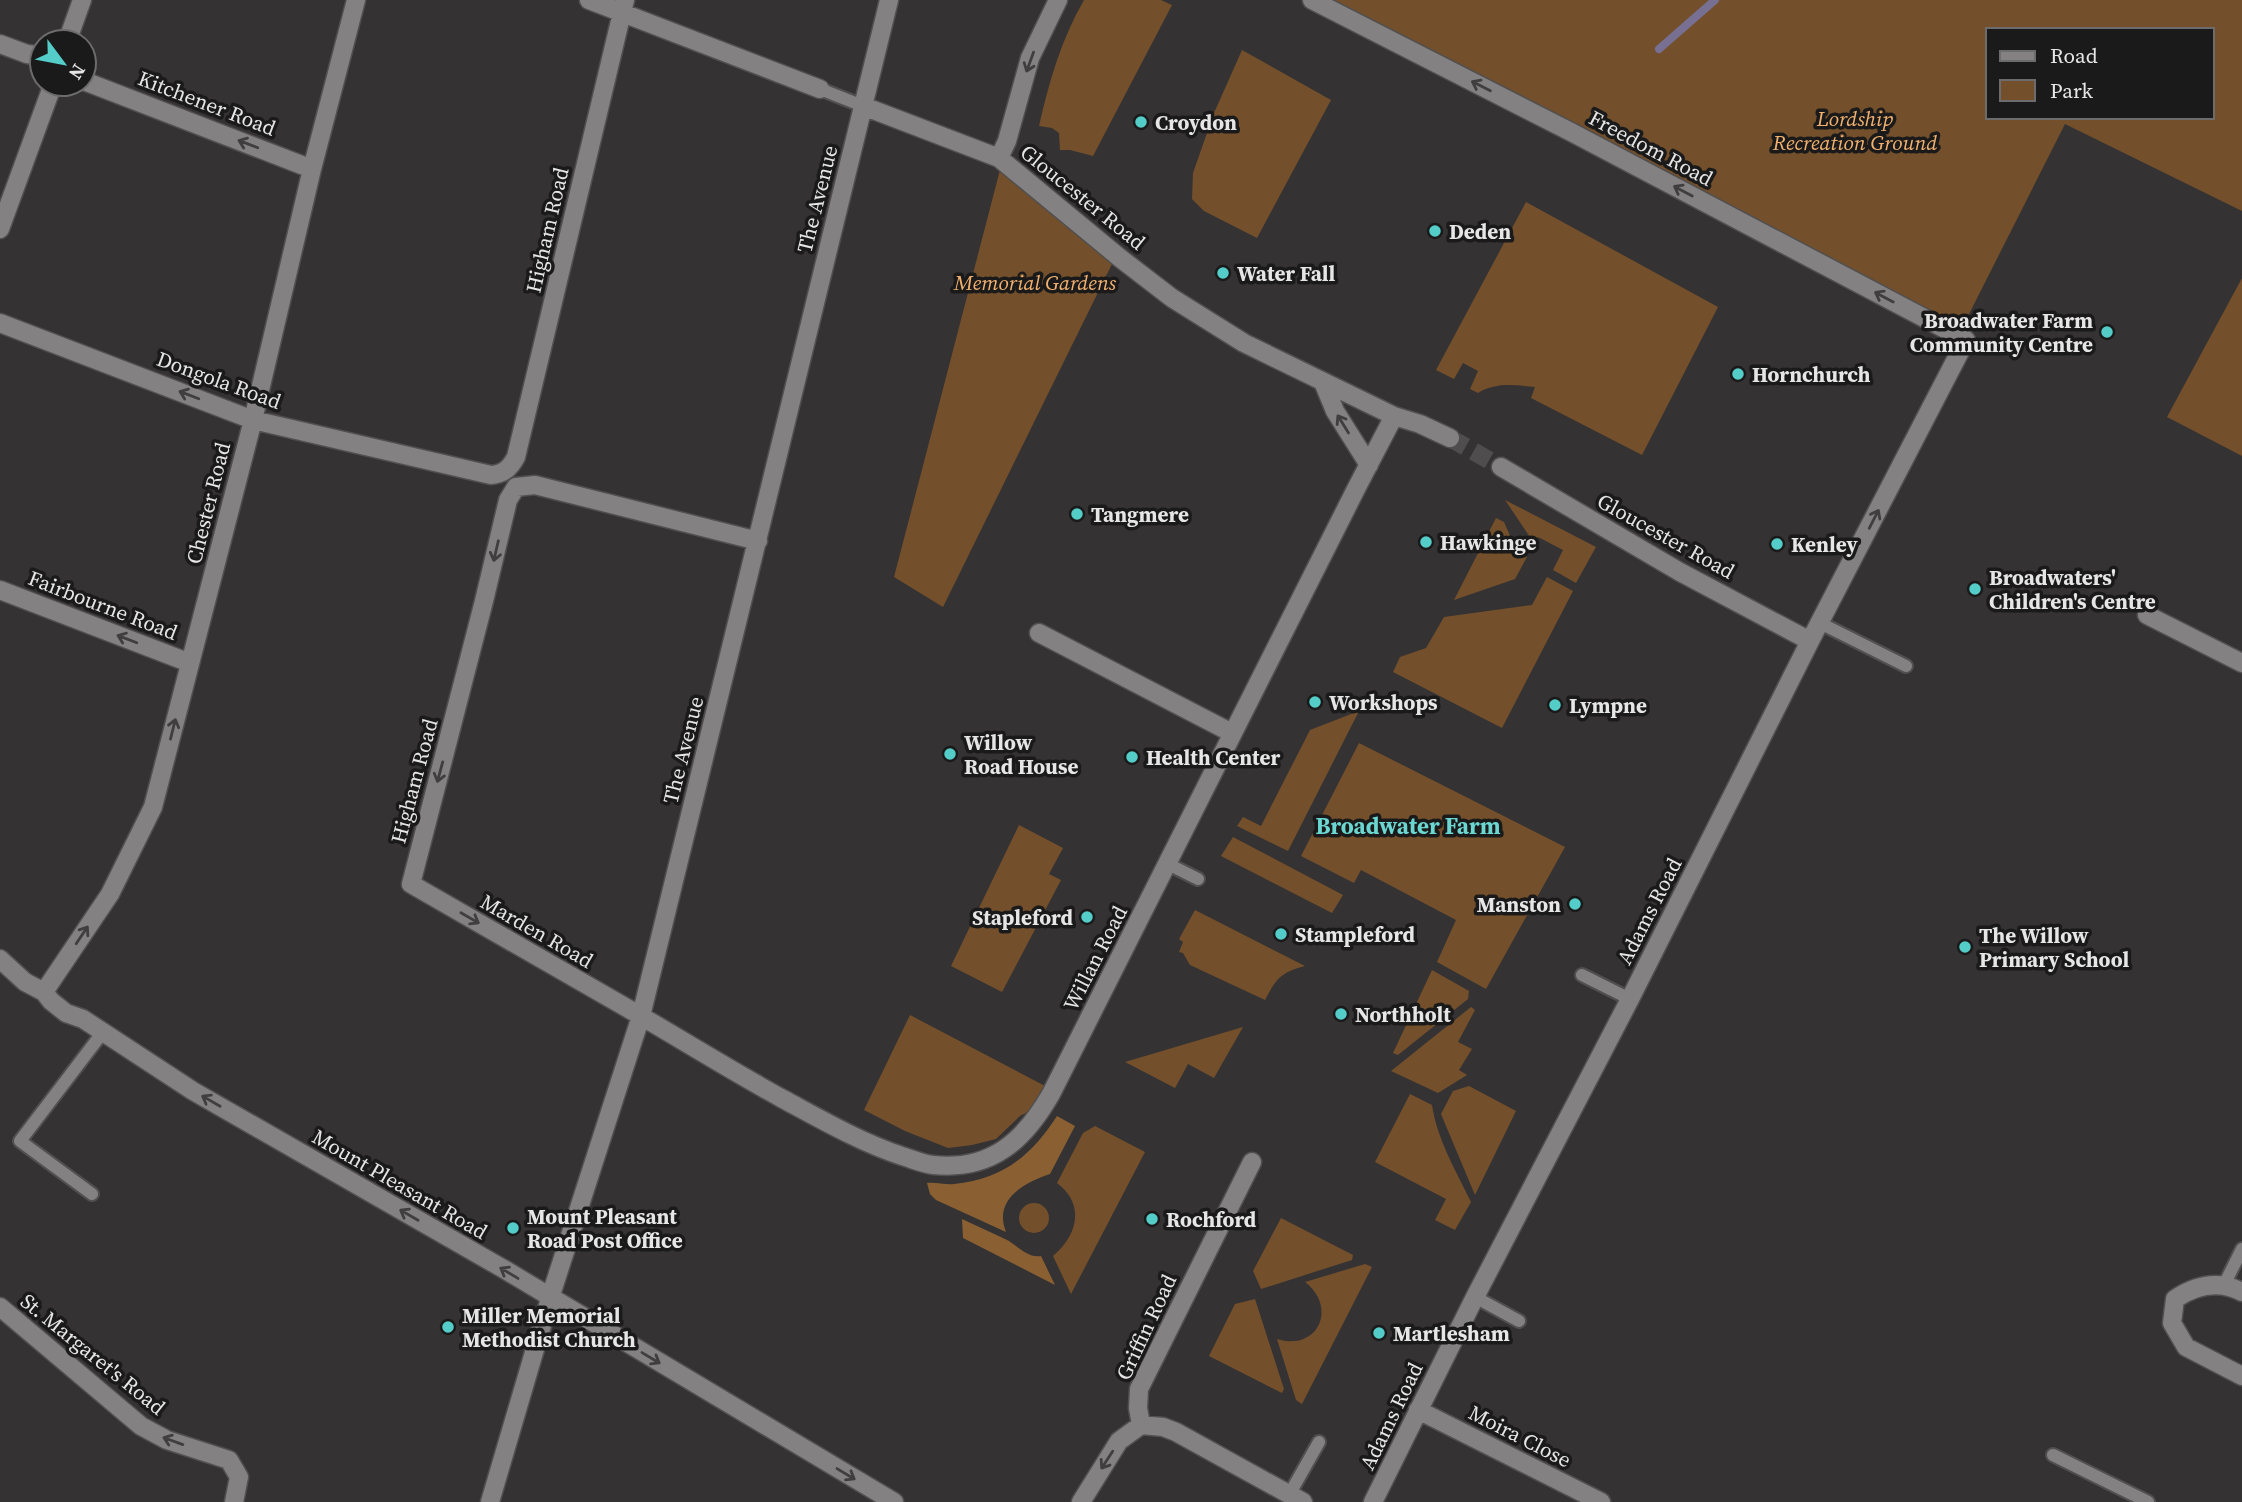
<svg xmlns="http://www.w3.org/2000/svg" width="2242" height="1502" font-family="'Source Serif 4',serif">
	<rect width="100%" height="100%" fill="#353233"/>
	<!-- green -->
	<path fill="#73502b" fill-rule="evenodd" d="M1084,0H1161L1172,5L1093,156L1070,150H1060L1059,133L1052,128L1039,126C1049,82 1061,40 1084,0Z
		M1316,0H2242V211L2065,124L1963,326L1560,133ZM1988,30H2212V117H1988Z
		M1242,50L1331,100L1257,238L1204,211L1192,199L1193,173L1214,113Z
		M1000,170L1112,264L943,607L894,577Z
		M1526,202L1718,307L1642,455L1531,398L1535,387C1514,385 1496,382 1478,393L1470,389L1478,371L1463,363L1454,379L1436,370Z
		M2242,278V456L2167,417Z
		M1505,500L1596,547L1576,583L1553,570L1563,550L1538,537L1534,543Z
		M1496,518L1504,522L1515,547L1527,557L1515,579L1454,600Z
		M1547,577L1573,591L1502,728L1393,672L1400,657L1426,648L1444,617L1532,605Z
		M1359,711L1288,851L1237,826L1243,817L1261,826L1310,730Z
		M1359,743L1565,847L1486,989L1437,962L1456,920L1361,870L1354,883L1301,856Z
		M1019,825L1063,848L1049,874L1061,880L1002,992L951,966Z
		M1233,837L1343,895L1332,913L1221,856Z
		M1195,910L1305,966C1281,972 1276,979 1265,1000L1190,965L1183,953L1179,952L1183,942L1179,939Z
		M1432,970L1469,991L1468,999L1398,1055L1393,1053Z
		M1471,1007L1475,1010L1458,1042L1472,1049L1459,1070L1467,1075L1438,1093L1391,1071Z
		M910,1015L1047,1087L1035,1108L1020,1116L996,1139L972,1145L948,1148L905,1131L864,1110Z
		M1243,1027L1214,1078L1188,1064L1175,1088L1125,1062Z
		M1469,1086L1516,1111L1475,1195L1441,1114L1453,1091Z
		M1410,1094L1432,1105C1437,1139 1456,1171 1471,1202L1455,1230L1435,1220L1446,1199L1375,1162Z
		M1095,1126L1145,1152L1071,1294L1053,1256C1077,1236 1086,1205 1057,1183L1083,1133Z
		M1019 1218a15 15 0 1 1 30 0a15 15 0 1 1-30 0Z
		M1281,1218L1353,1255L1352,1260L1261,1289L1253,1271Z
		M1365,1264L1372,1267L1302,1404L1296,1400L1277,1339C1318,1352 1338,1307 1305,1282Z
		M1255,1299L1284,1389L1282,1393L1209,1356L1235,1304Z"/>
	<!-- forest -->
	<path fill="#8a6033" d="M1057,1116L1075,1126L1050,1174C1024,1183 993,1199 1006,1232L936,1200L930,1194L927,1183C936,1182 945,1185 954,1184C1003,1179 1031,1156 1057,1116Z
		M962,1219C976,1226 991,1232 1005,1239C1018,1245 1026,1258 1041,1256L1055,1285L963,1238Z"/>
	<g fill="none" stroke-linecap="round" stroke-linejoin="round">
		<!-- stream -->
		<path stroke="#787093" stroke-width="8" d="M1659,49L1715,0"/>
		<!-- street-tunnel -->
		<path stroke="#504d4e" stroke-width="18" stroke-dasharray="18 9" stroke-linecap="butt" d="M1450,438L1501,467"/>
		<defs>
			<path id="lane" d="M820,89L863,106
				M1820,623L1906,666
				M1168,864L1198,879
				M1582,975L1630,999
				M92,1194L20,1141L103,1032
				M2224,1285L2242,1249
				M1475,1297L1519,1321
				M2053,1455L2148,1502
				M1289,1495L1319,1442"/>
			<path id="street" d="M589,0L820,89
				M1312,0L1571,132L1966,340L1810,641L1630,999L1475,1297L1373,1502
				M67,42L82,0
				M0,44L27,54L42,56
				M84,81L312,169
				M863,106L999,158L1120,258L1172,298L1244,343L1394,416L1420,424L1450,438
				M999,158L1007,141L1030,58L1058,0
				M0,229L53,84
				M0,323L253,420L491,475C504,474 510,468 516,457L625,0
				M1323,382L1335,411L1369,465
				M1501,467L1680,572L1810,641
				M758,541L535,485L516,487L508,500L484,601L411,884C483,926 555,966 627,1008C679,1038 730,1070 783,1099C822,1120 860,1142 902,1156C912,1159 923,1164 933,1165C991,1171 1024,1141 1051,1094L1357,487L1394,416
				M0,590L190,663
				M2147,615L2242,663
				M1039,633L1232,733
				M0,959L25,982L44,992L51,1001L66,1013L83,1019L193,1091L502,1268L894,1502
				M44,992L110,894L153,807L253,420L312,169L356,0
				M2242,1292C2219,1280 2196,1285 2175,1299L2172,1323L2186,1347L2242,1376
				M0,1307L141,1426L167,1440L229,1460L239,1477L234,1502
				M1418,1410L1601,1502
				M1141,1425L1138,1408L1139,1389L1252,1162
				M1141,1425L1163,1427L1176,1432L1303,1502
				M490,1502L550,1298L641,1016L889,0
				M1081,1502L1119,1441L1141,1425"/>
		</defs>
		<!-- lane casing -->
		<use href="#lane" stroke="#514f4f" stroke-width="16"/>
		<!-- street casing -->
		<use href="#street" stroke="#514f4f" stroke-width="21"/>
		<!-- lane -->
		<use href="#lane" stroke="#848182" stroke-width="12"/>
		<!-- street -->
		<use href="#street" stroke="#848182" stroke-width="18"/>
	</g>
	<!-- one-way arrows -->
	<defs><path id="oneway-shaft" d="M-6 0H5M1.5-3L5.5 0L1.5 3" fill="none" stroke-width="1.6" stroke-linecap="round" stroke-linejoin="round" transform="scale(1.75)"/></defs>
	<g stroke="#403e3e">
		<use href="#oneway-shaft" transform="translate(1030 62) rotate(110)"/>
		<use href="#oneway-shaft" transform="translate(1481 86) rotate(-153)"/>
		<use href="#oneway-shaft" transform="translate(248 144) rotate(-159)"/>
		<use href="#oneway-shaft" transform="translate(1683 191) rotate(-152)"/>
		<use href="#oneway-shaft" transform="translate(1884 297) rotate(-152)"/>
		<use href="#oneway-shaft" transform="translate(189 395) rotate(-159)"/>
		<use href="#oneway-shaft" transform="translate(1343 424) rotate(-122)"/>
		<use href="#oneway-shaft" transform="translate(1874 519) rotate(-63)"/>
		<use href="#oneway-shaft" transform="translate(496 551) rotate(103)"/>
		<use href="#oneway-shaft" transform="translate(127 639) rotate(-159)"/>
		<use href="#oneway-shaft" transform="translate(173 729) rotate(-76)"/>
		<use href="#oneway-shaft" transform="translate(440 772) rotate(105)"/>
		<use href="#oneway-shaft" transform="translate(470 918) rotate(30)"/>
		<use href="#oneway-shaft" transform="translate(82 935) rotate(-56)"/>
		<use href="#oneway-shaft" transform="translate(211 1101) rotate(-150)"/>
		<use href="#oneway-shaft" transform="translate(409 1215) rotate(-150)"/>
		<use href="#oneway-shaft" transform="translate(509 1273) rotate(-149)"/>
		<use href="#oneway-shaft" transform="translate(651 1358) rotate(31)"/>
		<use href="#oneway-shaft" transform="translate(173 1441) rotate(-160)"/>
		<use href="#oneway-shaft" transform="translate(1107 1460) rotate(123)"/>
		<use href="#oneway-shaft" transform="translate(846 1474) rotate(31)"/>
	</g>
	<!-- markers -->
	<g fill="#54cdc8" stroke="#1b1a1a" stroke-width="2.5">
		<circle cx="1141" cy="122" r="7"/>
		<circle cx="1435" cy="231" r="7"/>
		<circle cx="1223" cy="273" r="7"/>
		<circle cx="2107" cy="332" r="7"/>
		<circle cx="1738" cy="374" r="7"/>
		<circle cx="1077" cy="514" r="7"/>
		<circle cx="1426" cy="542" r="7"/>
		<circle cx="1777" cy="544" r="7"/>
		<circle cx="1975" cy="589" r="7"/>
		<circle cx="1315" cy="702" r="7"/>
		<circle cx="1555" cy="705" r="7"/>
		<circle cx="950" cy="754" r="7"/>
		<circle cx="1132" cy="757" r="7"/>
		<circle cx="1575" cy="904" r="7"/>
		<circle cx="1087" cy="917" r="7"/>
		<circle cx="1281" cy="934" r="7"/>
		<circle cx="1965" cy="947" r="7"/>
		<circle cx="1341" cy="1014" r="7"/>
		<circle cx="1152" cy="1219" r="7"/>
		<circle cx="513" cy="1228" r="7"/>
		<circle cx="448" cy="1327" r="7"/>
		<circle cx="1379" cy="1333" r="7"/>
	</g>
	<g text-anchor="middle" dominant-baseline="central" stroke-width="7" stroke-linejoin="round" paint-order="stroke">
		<!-- street labels -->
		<g font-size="21" fill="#e7e6e6" stroke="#1b1a1a">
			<text transform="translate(207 103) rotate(21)">Kitchener Road</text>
			<text transform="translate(1651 148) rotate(28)">Freedom Road</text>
			<text transform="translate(1083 197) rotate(39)">Gloucester Road</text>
			<text transform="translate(817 199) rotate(-76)">The Avenue</text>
			<text transform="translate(547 230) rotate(-77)">Higham Road</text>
			<text transform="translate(219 380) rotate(20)">Dongola Road</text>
			<text transform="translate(208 503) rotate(-76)">Chester Road</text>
			<text transform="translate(1666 536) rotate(29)">Gloucester Road</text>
			<text transform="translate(103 605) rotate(21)">Fairbourne Road</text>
			<text transform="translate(683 750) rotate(-76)">The Avenue</text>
			<text transform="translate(414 781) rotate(-75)">Higham Road</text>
			<text transform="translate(1649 911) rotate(-63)">Adams Road</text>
			<text transform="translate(537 931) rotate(30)">Marden Road</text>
			<text transform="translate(1095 958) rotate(-63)">Willan Road</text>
			<text transform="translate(400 1184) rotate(30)">Mount Pleasant Road</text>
			<text transform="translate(1146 1327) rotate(-65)">Griffin Road</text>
			<text transform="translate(93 1354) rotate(39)">St. Margaret's Road</text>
			<text transform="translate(1391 1416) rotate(-64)">Adams Road</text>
			<text transform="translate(1520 1436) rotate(27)">Moira Close</text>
		</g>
		<!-- park labels -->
		<g font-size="21" font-style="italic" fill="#f2b16f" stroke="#1b1a1a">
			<text x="1855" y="118">Lordship<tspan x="1855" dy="24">Recreation Ground</tspan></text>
			<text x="1035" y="282">Memorial Gardens</text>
		</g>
		<!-- poi labels -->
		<g font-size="21" font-weight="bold" fill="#e7e6e6" stroke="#1b1a1a" text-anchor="start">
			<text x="1155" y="122">Croydon</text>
			<text x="1449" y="231">Deden</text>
			<text x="1237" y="273">Water Fall</text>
			<text x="2093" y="320" text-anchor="end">Broadwater Farm<tspan x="2093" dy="24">Community Centre</tspan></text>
			<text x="1752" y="374">Hornchurch</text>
			<text x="1091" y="514">Tangmere</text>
			<text x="1440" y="542">Hawkinge</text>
			<text x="1791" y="544">Kenley</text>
			<text x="1989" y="577">Broadwaters'<tspan x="1989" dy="24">Children's Centre</tspan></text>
			<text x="1329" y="702">Workshops</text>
			<text x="1569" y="705">Lympne</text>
			<text x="964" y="742">Willow<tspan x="964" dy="24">Road House</tspan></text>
			<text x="1146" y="757">Health Center</text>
			<text x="1561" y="904" text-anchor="end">Manston</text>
			<text x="1073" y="917" text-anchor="end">Stapleford</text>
			<text x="1295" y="934">Stampleford</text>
			<text x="1979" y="935">The Willow<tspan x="1979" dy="24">Primary School</tspan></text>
			<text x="1355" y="1014">Northholt</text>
			<text x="527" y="1216">Mount Pleasant<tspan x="527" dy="24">Road Post Office</tspan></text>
			<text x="1166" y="1219">Rochford</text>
			<text x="462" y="1315">Miller Memorial<tspan x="462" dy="24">Methodist Church</tspan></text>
			<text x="1393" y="1333">Martlesham</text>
		</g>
		<!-- neighbourhood labels -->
		<g font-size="23" font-weight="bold" fill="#6bd7d2" stroke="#1b1a1a">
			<text x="1408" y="826">Broadwater Farm</text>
		</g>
	</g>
	<!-- legend -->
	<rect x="1986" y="28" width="228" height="91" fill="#1b1a1a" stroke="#6d6c6c" stroke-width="2"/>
	<rect x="2000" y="51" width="35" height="10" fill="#848182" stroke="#6d6c6c" stroke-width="2"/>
	<text x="2050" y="63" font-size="21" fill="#e7e6e6">Road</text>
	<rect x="2000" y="80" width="35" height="21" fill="#73502b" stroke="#6d6c6c" stroke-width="2"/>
	<text x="2050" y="98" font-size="21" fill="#e7e6e6">Park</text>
	<!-- north arrow -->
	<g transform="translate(63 63) rotate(122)"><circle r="33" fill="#1b1a1a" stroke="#6d6c6c" stroke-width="2"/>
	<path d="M0-5L12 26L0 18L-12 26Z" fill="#54cdc8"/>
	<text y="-10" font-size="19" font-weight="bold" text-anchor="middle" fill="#e7e6e6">N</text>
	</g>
</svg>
